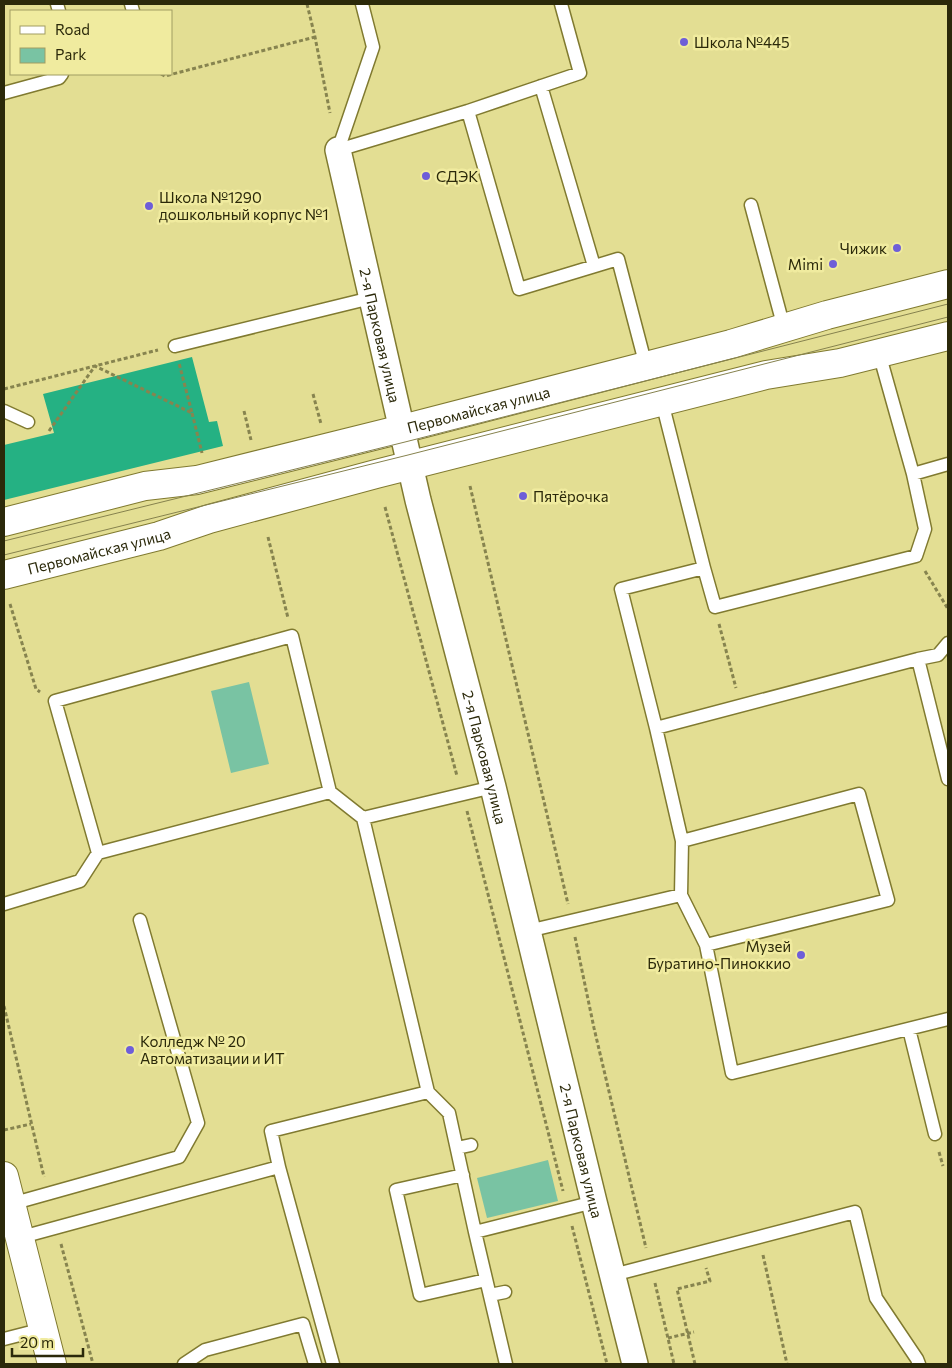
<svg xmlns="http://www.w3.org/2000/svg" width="952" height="1368" font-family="Commissioner,sans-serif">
	<rect width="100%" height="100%" fill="#e3de93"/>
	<!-- green -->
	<path fill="#79c3a3" d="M249,682L269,764L231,773L211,691Z
		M548,1160L558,1201L487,1218L477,1178Z"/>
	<!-- forest -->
	<path fill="#25b183" d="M192,357L209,422L217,421L223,446L4,500V445L54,433L43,394Z"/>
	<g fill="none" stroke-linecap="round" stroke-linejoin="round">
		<defs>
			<path id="service" d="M57,4L59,11
				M131,4L133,11
				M541,86L594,266
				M4,93L59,78L62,74
				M468,111L580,73L561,4
				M338,150L468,111L519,289L618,259L646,366
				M338,150L373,47L362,4
				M751,205L784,328
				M175,346L371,298
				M662,402L704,568L621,589L656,728L918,659L948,779
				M4,411L28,422
				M913,474L948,464
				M704,568L715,607L916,556L925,529L913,474L879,353
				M918,659L938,655L948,643
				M656,728L682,841L681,895
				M493,787L363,818L428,1092L449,1113L475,1232L594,1202
				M682,841L859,794L888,900L706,945
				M98,853L55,701L292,636L330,792L363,818
				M4,904L80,881L98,853L330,792
				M528,931L681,895L706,945L732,1073L948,1019
				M909,1029L935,1134
				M457,1148L471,1145
				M279,1167L333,1364
				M463,1175L396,1190L420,1295L486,1280
				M11,1204L179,1157L198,1123L140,920
				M475,1232L506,1364
				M18,1238L279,1167L271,1131L428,1092
				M613,1275L855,1212L876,1298L917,1359L919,1364
				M490,1295L505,1292
				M4,1339L43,1329
				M184,1364L205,1350L303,1324L315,1364"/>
			<g id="minor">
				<path id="s1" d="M338,150L418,500L493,787L594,1202L635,1364"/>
			</g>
			<path id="tertiary" d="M4,1176L52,1364"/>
			<g id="secondary">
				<path id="s2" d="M4,522L145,486L197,480L402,429L731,344L827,315L948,284"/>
				<path id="s3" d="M4,575L159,536L209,519L376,474L766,375L840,363L948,336"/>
			</g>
		</defs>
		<!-- service casing -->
		<use href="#service" stroke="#807a30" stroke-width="15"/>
		<!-- minor casing -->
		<use href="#minor" stroke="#807a30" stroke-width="28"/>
		<!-- tertiary casing -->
		<use href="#tertiary" stroke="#807a30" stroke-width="30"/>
		<!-- secondary casing -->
		<use href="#secondary" stroke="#807a30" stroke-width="30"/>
		<!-- path -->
		<path stroke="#87844f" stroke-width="3" stroke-dasharray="4 2.5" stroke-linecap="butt" d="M307,4L315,37L330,113
			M161,74L165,76L315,37
			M4,389L158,350
			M313,394L321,424
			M244,411L251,440
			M192,413L202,453
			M49,431L95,366L192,413L179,363
			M470,486L568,904
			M385,507L457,776
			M268,537L288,618
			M925,571L948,609
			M10,604L36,689L40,692
			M719,624L736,688
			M467,811L563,1191
			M575,937L594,1028L646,1248
			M4,1006L44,1177
			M4,1130L31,1124
			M939,1152L943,1166
			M572,1226L607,1364
			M61,1244L93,1364
			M763,1255L787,1364
			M655,1283L674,1364
			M668,1338L694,1332
			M695,1364L677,1289L710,1281L706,1268"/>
		<!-- service -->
		<use href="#service" stroke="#fff" stroke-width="12"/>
		<!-- minor -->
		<use href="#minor" stroke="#fff" stroke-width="25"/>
		<!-- tertiary -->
		<use href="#tertiary" stroke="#fff" stroke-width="28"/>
		<!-- secondary -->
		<use href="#secondary" stroke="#fff" stroke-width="28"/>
		<!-- tram -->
		<path stroke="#86824e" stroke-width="1" d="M4,541L405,442L948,304
			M4,555L408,455L948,317"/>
	</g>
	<!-- markers -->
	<g fill="#6e5ed8" stroke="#f0eb9f" stroke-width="2">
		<circle cx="684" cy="42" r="5"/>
		<circle cx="426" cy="176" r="5"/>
		<circle cx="149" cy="206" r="5"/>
		<circle cx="897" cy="248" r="5"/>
		<circle cx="833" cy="264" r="5"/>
		<circle cx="523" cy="496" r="5"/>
		<circle cx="801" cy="955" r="5"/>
		<circle cx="130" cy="1050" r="5"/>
	</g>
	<g text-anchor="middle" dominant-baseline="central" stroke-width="5" stroke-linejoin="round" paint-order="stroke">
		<!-- poi labels -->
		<g font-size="15" fill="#2b290a" stroke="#f0eb9f" text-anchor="start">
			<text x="694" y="42">Школа №445</text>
			<text x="436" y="176">СДЭК</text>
			<text x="159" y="197">Школа №1290<tspan x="159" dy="17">дошкольный корпус №1</tspan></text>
			<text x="887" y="248" text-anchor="end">Чижик</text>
			<text x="823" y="264" text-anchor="end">Mimi</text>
			<text x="533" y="496">Пятёрочка</text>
			<text x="791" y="946" text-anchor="end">Музей<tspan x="791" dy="17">Буратино-Пиноккио</tspan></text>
			<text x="140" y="1041">Колледж № 20<tspan x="140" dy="17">Автоматизации и ИТ</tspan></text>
		</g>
		<!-- street labels -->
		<g font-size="15" fill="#2b290a" stroke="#f0eb9f">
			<text stroke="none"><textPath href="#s1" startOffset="190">2-я Парковая улица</textPath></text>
			<text stroke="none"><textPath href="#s2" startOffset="488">Первомайская улица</textPath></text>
			<text stroke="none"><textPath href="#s3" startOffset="98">Первомайская улица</textPath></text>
			<text stroke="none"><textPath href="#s1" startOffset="625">2-я Парковая улица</textPath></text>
			<text stroke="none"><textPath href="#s1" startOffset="1030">2-я Парковая улица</textPath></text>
		</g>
	</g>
	<!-- border -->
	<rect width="952" height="1368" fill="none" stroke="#2b290a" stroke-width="10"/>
	<!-- legend -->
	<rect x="10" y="10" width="162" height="65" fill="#f0eb9f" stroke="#a19d63"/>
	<rect x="20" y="26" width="25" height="8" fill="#ffffff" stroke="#a19d63"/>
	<text x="55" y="35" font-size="15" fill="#2b290a">Road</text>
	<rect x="20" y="48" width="25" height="15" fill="#79c3a3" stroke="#a19d63"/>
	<text x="55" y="60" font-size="15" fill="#2b290a">Park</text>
	<!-- scale -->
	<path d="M12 1348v8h71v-8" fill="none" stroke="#2b290a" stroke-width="2.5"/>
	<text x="20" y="1348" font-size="15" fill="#2b290a" stroke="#f0eb9f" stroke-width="4" paint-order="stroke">20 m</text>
</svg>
